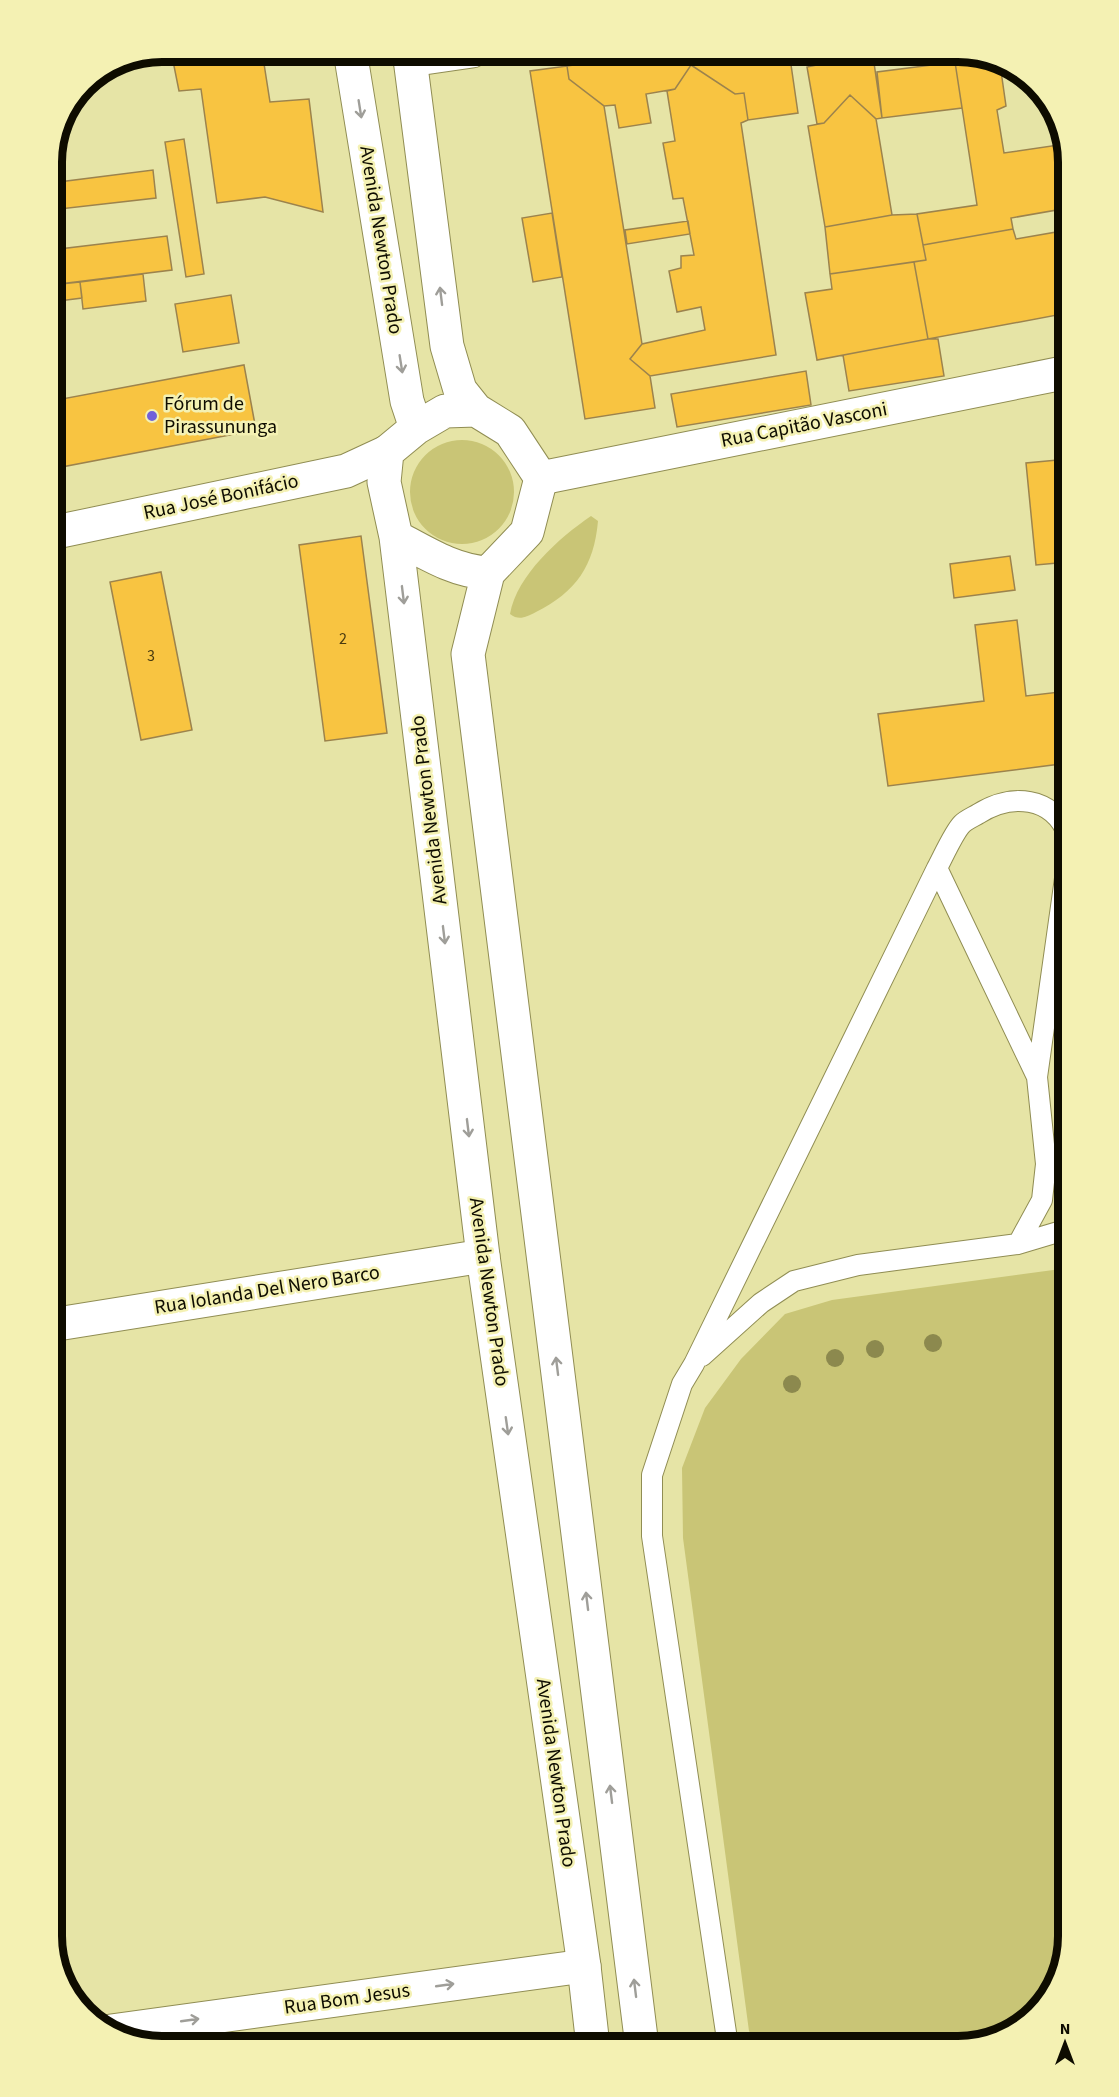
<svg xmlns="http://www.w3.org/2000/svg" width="1119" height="2097" font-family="'Source Sans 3',sans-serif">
	<rect width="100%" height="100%" fill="#e6e4a6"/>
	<!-- green -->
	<path fill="#c9c576" d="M410 492a52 52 0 1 1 104 0a52 52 0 1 1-104 0Z
		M591,516L598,521C594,566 576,592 536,612C526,617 519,621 510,614C517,575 559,538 591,516Z
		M1068,1268V1936L1049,1997L1000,2037L958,2046H760L749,2031L683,1538L682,1468L705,1408L741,1359L785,1314L832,1300Z"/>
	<!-- building -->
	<path fill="#f8c441" stroke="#9c834d" stroke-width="1.5" d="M171,51H262L270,102L309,99L323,212L265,197L217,203L201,89L179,91Z
		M668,51H789L798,113L748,120L744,93L735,94L691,65L675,89L646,94L651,123L619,128L615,105L604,106L569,79L567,66Z
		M820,51H846L847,59L873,56L882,118L876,119L850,95L824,123L817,124L807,67L822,64Z
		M982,58L1000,64L1006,106L997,110L1004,153L1065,144L1068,161V208L1011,218L1013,229L923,245L917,214L977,205L955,62Z
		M955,62L962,108L882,118L877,72Z
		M691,65L735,94L744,93L748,120L741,123L776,355L650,376L630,359L642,344L705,330L701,307L677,312L669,271L681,268V256L694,255L683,198L673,199L663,143L675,141L667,91L675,89Z
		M567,66L569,79L604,106L642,344L630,359L650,376L655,408L585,419L530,71Z
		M850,95L876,119L892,215L825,227L808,126L824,123Z
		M1056,114L1059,119L1065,144H1061Z
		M184,139L204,274L186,277L165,142Z
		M153,170L156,198L51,210V183Z
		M552,213L562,277L533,282L522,218Z
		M917,214L926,260L830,274L825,227L892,215Z
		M688,221L690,234L627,244L625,230Z
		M1013,229L1016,239L1068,230V313L928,339L914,262L926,260L923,245Z
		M167,236L172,270L51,285V250Z
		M914,262L928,339L817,360L805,293L832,289L830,274Z
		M143,274L146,301L83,309L80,282Z
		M80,282L82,298L51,302V285Z
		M231,295L239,343L183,352L175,304Z
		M928,339H938L944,376L849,391L843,355Z
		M244,365L256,430L51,469V401Z
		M806,371L811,405L677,427L671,394Z
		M1068,459V562L1036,565L1026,463Z
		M361,536L387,733L325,741L299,545Z
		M1010,556L1015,590L954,598L950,564Z
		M161,572L192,730L141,740L110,582Z
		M1017,620L1026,696L1068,691V763L888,786L878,714L984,701L975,625Z"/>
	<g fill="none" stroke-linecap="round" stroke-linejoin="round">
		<defs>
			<path id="lane" d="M937,868L1037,1077
				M1018,1244L1042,1200L1046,1164L1037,1077L1068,857
				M702,1356L761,1303L794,1281L858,1265L1018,1244L1068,1229
				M728,2046L652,1536V1475L682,1384L694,1364L937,868C943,857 954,832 962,824C966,820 973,817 978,814C1011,793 1053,796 1068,835"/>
			<path id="street" d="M410,60L472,51
				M51,1325L483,1256
				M111,2031L584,1966"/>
			<path id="secondary" d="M541,478L1068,372
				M51,533L346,471L387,452"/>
			<path id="primary" d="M350,51L407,401L416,428
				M409,51L447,346L460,390L476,410
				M396,537C426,553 454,571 488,573
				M593,2046L584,1966L483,1256L396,537L384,482L387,452L416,428L445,411L476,410L510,431L541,478L527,532L488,573L468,654L642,2046"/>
		</defs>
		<!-- lane casing -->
		<use href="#lane" stroke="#908d53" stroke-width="22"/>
		<!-- street casing -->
		<use href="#street" stroke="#908d53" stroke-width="35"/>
		<!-- secondary casing -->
		<use href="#secondary" stroke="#908d53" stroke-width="35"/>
		<!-- primary casing -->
		<use href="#primary" stroke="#908d53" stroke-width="35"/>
		<!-- lane -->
		<use href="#lane" stroke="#fff" stroke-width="20"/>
		<!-- street -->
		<use href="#street" stroke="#fff" stroke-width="33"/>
		<!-- secondary -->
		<use href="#secondary" stroke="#fff" stroke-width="33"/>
		<!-- primary -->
		<use href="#primary" stroke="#fff" stroke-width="33"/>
	</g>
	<!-- trees -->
	<g fill="#8c894e">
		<circle cx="933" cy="1343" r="9"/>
		<circle cx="875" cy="1349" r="9"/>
		<circle cx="835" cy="1358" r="9"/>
		<circle cx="792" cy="1384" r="9"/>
	</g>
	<!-- one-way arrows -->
	<defs><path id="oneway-shaft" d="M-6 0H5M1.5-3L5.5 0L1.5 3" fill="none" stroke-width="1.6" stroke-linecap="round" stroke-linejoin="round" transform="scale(1.5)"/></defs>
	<g stroke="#9f9e99">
		<use href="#oneway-shaft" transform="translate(360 109) rotate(81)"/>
		<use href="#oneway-shaft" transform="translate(441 296) rotate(-97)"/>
		<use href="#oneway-shaft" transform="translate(401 364) rotate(81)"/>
		<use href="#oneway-shaft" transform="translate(403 595) rotate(83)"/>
		<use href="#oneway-shaft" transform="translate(444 935) rotate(83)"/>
		<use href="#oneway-shaft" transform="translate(468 1128) rotate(83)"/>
		<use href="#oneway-shaft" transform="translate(557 1366) rotate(-97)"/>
		<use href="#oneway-shaft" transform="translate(507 1426) rotate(82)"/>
		<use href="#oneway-shaft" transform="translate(587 1601) rotate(-97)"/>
		<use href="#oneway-shaft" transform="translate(611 1794) rotate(-97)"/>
		<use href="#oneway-shaft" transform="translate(445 1985) rotate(-8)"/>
		<use href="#oneway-shaft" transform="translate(635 1988) rotate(-97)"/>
		<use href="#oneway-shaft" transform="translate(190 2020) rotate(-8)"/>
	</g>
	<!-- markers -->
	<circle fill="#7160da" stroke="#f4f1b3" stroke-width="2" cx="152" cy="416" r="6"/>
	<g text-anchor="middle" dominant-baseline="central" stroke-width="5" stroke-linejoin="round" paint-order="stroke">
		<!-- number labels -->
		<g font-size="16" fill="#483a10">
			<text x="343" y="639">2</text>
			<text x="151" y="656">3</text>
		</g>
		<!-- street labels -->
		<g font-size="20" fill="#0e0c00" stroke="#f4f1b3">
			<text transform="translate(381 240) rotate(81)">Avenida Newton Prado</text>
			<text transform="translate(804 425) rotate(-11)">Rua Capitão Vasconi</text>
			<text transform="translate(221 497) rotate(-12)">Rua José Bonifácio</text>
			<text transform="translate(429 810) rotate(-97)">Avenida Newton Prado</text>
			<text transform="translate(267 1290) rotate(-9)">Rua Iolanda Del Nero Barco</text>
			<text transform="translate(489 1292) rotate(82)">Avenida Newton Prado</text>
			<text transform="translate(556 1773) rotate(82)">Avenida Newton Prado</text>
			<text transform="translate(347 1999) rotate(-8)">Rua Bom Jesus</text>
		</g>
		<!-- poi labels -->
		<g font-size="20" fill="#0e0c00" stroke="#f4f1b3" text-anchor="start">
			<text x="164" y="404">Fórum de<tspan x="164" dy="23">Pirassununga</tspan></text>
		</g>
	</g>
	<!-- crop -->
	<path d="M0 0H1119V2097H0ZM162 62H958A100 100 0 0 1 1058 162V1936A100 100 0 0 1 958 2036H162A100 100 0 0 1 62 1936V162A100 100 0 0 1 162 62Z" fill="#f4f1b3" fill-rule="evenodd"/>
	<path fill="none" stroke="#0e0c00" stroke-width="8" d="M162 62H958A100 100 0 0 1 1058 162V1936A100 100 0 0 1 958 2036H162A100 100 0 0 1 62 1936V162A100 100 0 0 1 162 62Z"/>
	<!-- north arrow -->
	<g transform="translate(1065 2043)" stroke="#f4f1b3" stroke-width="4.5" paint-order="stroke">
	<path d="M0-4.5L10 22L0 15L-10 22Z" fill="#0e0c00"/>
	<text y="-9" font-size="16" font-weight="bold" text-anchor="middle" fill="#0e0c00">N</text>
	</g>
</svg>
